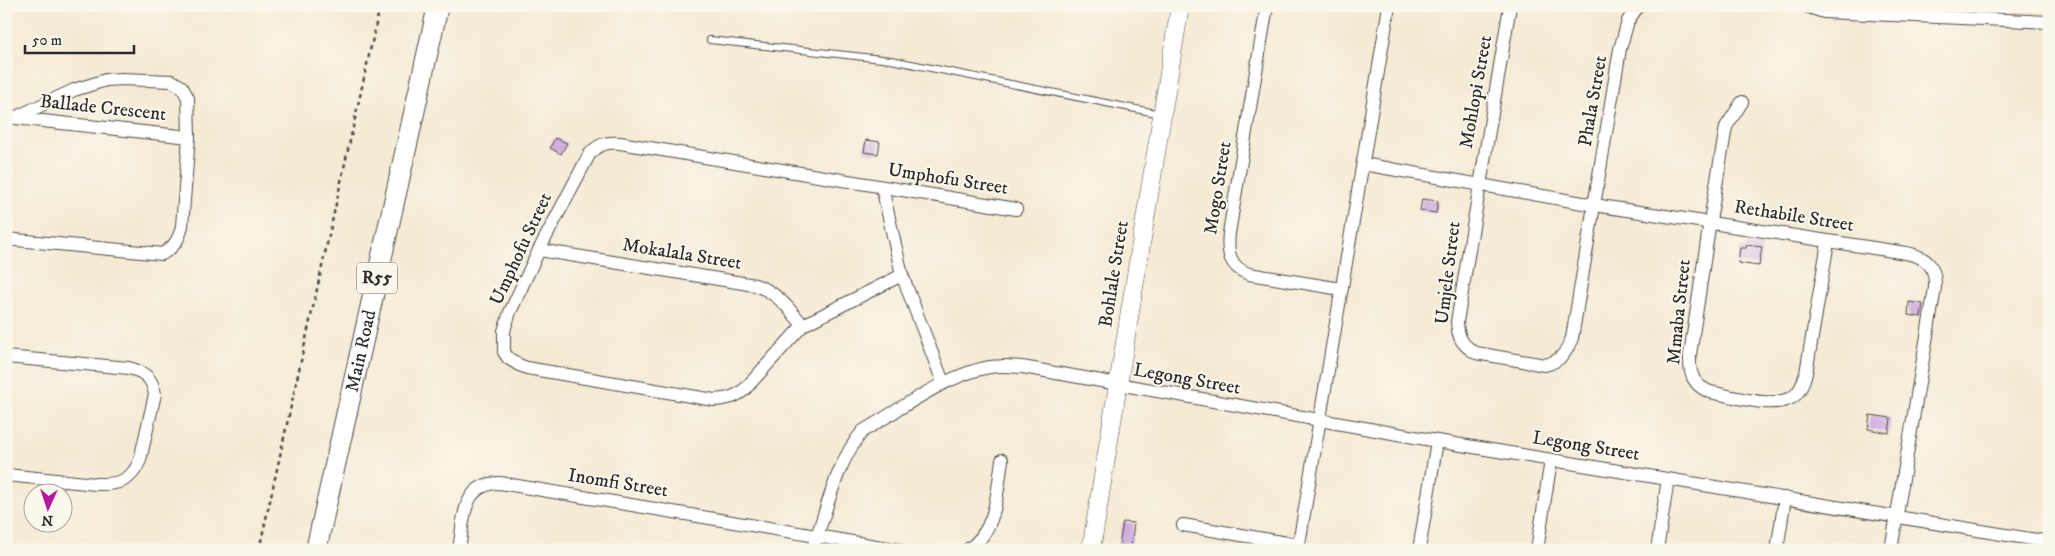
<svg xmlns="http://www.w3.org/2000/svg" width="2055" height="556" viewBox="0 0 2055 556" font-family="'IM FELL DW Pica',serif">
  <style>
    .building { fill: #cba7dd }
    .lines { fill: none; stroke-linecap: round; stroke-linejoin: round }
    .lane-casing { stroke: #494844; stroke-width: 8 }
    .street-casing { stroke: #494844; stroke-width: 14 }
    .secondary-casing { stroke: #494844; stroke-width: 19 }
    .primary-casing { stroke: #494844; stroke-width: 22 }
    .path { stroke: #494844; stroke-width: 2.5; stroke-dasharray: 4 4; stroke-linecap: butt }
    .lane { stroke: #fff; stroke-width: 6 }
    .street { stroke: #fff; stroke-width: 12 }
    .secondary { stroke: #fff; stroke-width: 18 }
    .primary { stroke: #fff; stroke-width: 20 }
    .labels { text-anchor: middle; dominant-baseline: central; stroke-width: 4; stroke-linejoin: round; paint-order: stroke }
    .shield { fill: #fbf7ec; stroke: #696865; stroke-width: 1 }
    .shield-label { font-size: 18px; font-weight: bold; fill: #2b2b2b }
    .street-label { font-size: 19px; fill: #2b2b2b; stroke: #fbf7ec }
  </style>
  <rect width="100%" height="100%" fill="#fbf7ec"/>
  <filter id="ink" filterUnits="userSpaceOnUse"><feTurbulence type="fractalNoise" baseFrequency=".02" numOctaves="2"/><feDisplacementMap in="SourceGraphic" scale="10" xChannelSelector="R" yChannelSelector="G"/><feConvolveMatrix kernelMatrix="1 2 1 2 8 2 1 2 1" color-interpolation-filters="sRGB"/></filter>
  <filter id="wash" filterUnits="userSpaceOnUse"><feTurbulence type="fractalNoise" baseFrequency=".0096" numOctaves="4" result="noise"/><feDisplacementMap in="SourceGraphic" scale="20" xChannelSelector="R" yChannelSelector="G"/><feGaussianBlur stdDeviation="1.12" result="paint"/><feColorMatrix in="noise" values="0 0 0 0 0 0 0 0 0 0 0 0 0 0 0 0 0 1.4 0 .05"/><feComposite in="paint" operator="in"/></filter>
  <g filter="url(#wash)">
    <rect width="100%" height="100%" fill="#f5ead4"/>
    <g id="blocks">
      <g class="building">
        <polygon points="555,138 567,143 561,154 550,148"/>
        <polygon points="866,140 880,142 878,154 864,152"/>
        <polygon points="1422,199 1438,201 1436,213 1420,211"/>
        <polygon points="1747,245 1762,247 1759,266 1738,263 1740,248 1746,248"/>
        <polygon points="1909,302 1923,304 1921,317 1908,315"/>
        <polygon points="1870,415 1891,418 1889,433 1868,429"/>
        <polygon points="1123,522 1134,523 1131,547 1119,545"/>
      </g>
    </g>
  </g>
  <g filter="url(#ink)">
    <use href="#blocks" fill-opacity="0" stroke="#494844" stroke-width="1"/>
    <g class="lines">
      <g class="lane-casing">
        <g id="lane">
          <polyline points="710,40 891,60 1161,114"/>
          <polyline points="2045,541 2049,519"/>
        </g>
      </g>
      <g class="street-casing">
        <g id="street">
          <path d="M1267 6 1229 233C1227 252 1229 267 1249 274L1341 289"/>
          <path d="M1510 6 1457 322C1458 338 1462 345 1476 353L1545 365C1561 361 1566 353 1572 338L1620 49 1628 21 1638 6"/>
          <polyline points="1806,6 1824,12 2049,22"/>
          <path d="M1742 102 1726 127 1710 221 1690 355C1689 374 1693 385 1710 392 1733 396 1782 413 1798 392 1802 387 1804 380 1806 373L1828 242"/>
          <path d="M6 117 189 137 182 226C179 240 174 247 162 254L6 239"/>
          <polyline points="14,118 74,90 106,80 122,79 172,81 182,87 188,98 189,137"/>
          <path d="M1363 164 1594 205 1906 253C1927 257 1936 266 1935 288L1891 550"/>
          <polyline points="882,187 902,275 943,382"/>
          <path d="M539 250 755 285C777 292 788 308 803 325"/>
          <path d="M902 275 803 325 745 389C735 398 726 399 714 400L527 368 519 365 508 358 504 352V331L510 312 539 250 589 155C598 144 606 142 620 143L1016 209"/>
          <path d="M6 357 129 368C144 372 152 377 155 394L140 460C132 481 118 485 96 484L6 475"/>
          <polyline points="1183,525 1299,545"/>
          <path d="M459 550C464 521 461 483 500 483L900 550"/>
          <path d="M812 550C827 511 836 462 863 431 901 409 957 367 1001 366 1021 365 1042 371 1062 374L1437 441 2049 542"/>
          <path d="M967 550C997 532 997 492 1002 460"/>
          <polyline points="1298,550 1389,6"/>
          <polyline points="1419,550 1437,441"/>
          <polyline points="1537,550 1551,460"/>
          <polyline points="1657,550 1668,479"/>
          <polyline points="1777,550 1785,498"/>
        </g>
      </g>
      <g class="secondary-casing">
        <polyline id="secondary" points="1091,550 1180,6"/>
      </g>
      <g class="primary-casing">
        <g id="primary">
          <path id="s1" d="M316 550 438 6"/>
        </g>
      </g>
      <polyline class="path" points="259,550 380,6"/>
      <use href="#lane" class="lane"/>
      <use href="#street" class="street"/>
      <use href="#secondary" class="secondary"/>
      <use href="#primary" class="primary"/>
    </g>
  </g>
  <g class="labels">
    <rect class="shield" x="357" y="262.5" width="40" height="31" rx="4"/>
    <g class="shield-label">
      <text x="377" y="278">R55</text>
    </g>
    <g class="street-label">
      <text transform="translate(1476 92) rotate(-80)">Mohlopi Street</text>
      <text transform="translate(1593 101) rotate(-80)">Phala Street</text>
      <text transform="translate(103 108) rotate(6)">Ballade Crescent</text>
      <text transform="translate(948 179) rotate(9)">Umphofu Street</text>
      <text transform="translate(1218 188) rotate(-81)">Mogo Street</text>
      <text transform="translate(1794 216) rotate(9)">Rethabile Street</text>
      <text transform="translate(521 249) rotate(-65)">Umphofu Street</text>
      <text transform="translate(682 254) rotate(9)">Mokalala Street</text>
      <text transform="translate(1448 273) rotate(-83)">Umjele Street</text>
      <text transform="translate(1114 274) rotate(-81)">Bohlale Street</text>
      <text transform="translate(1679 312) rotate(-84)">Mmaba Street</text>
      <text stroke="none"><textPath href="#s1" startOffset="204">Main Road</textPath></text>
      <text transform="translate(1187 379) rotate(10)">Legong Street</text>
      <text transform="translate(1586 446) rotate(9)">Legong Street</text>
      <text transform="translate(618 483) rotate(9)">Inomfi Street</text>
    </g>
  </g>
  <rect width="2055" height="556" fill="none" stroke="#fbf7ec" stroke-width="25"/>
  <g transform="translate(48 508) rotate(183)"><circle r="24" fill="#fbf7ec" stroke="#a8a59f"/>
  <path d="M0-4L9 19L0 12L-9 19Z" fill="#b5179e"/>
  <text y="-8" font-size="14" font-weight="bold" text-anchor="middle" fill="#2b2b2b">N</text>
  </g>
  <path d="M25 45v8h109v-8" fill="none" stroke="#2b2b2b" stroke-width="2.5"/>
  <text x="32" y="45" font-size="15" fill="#2b2b2b" stroke="#fbf7ec" stroke-width="4" paint-order="stroke">50 m</text>
</svg>
